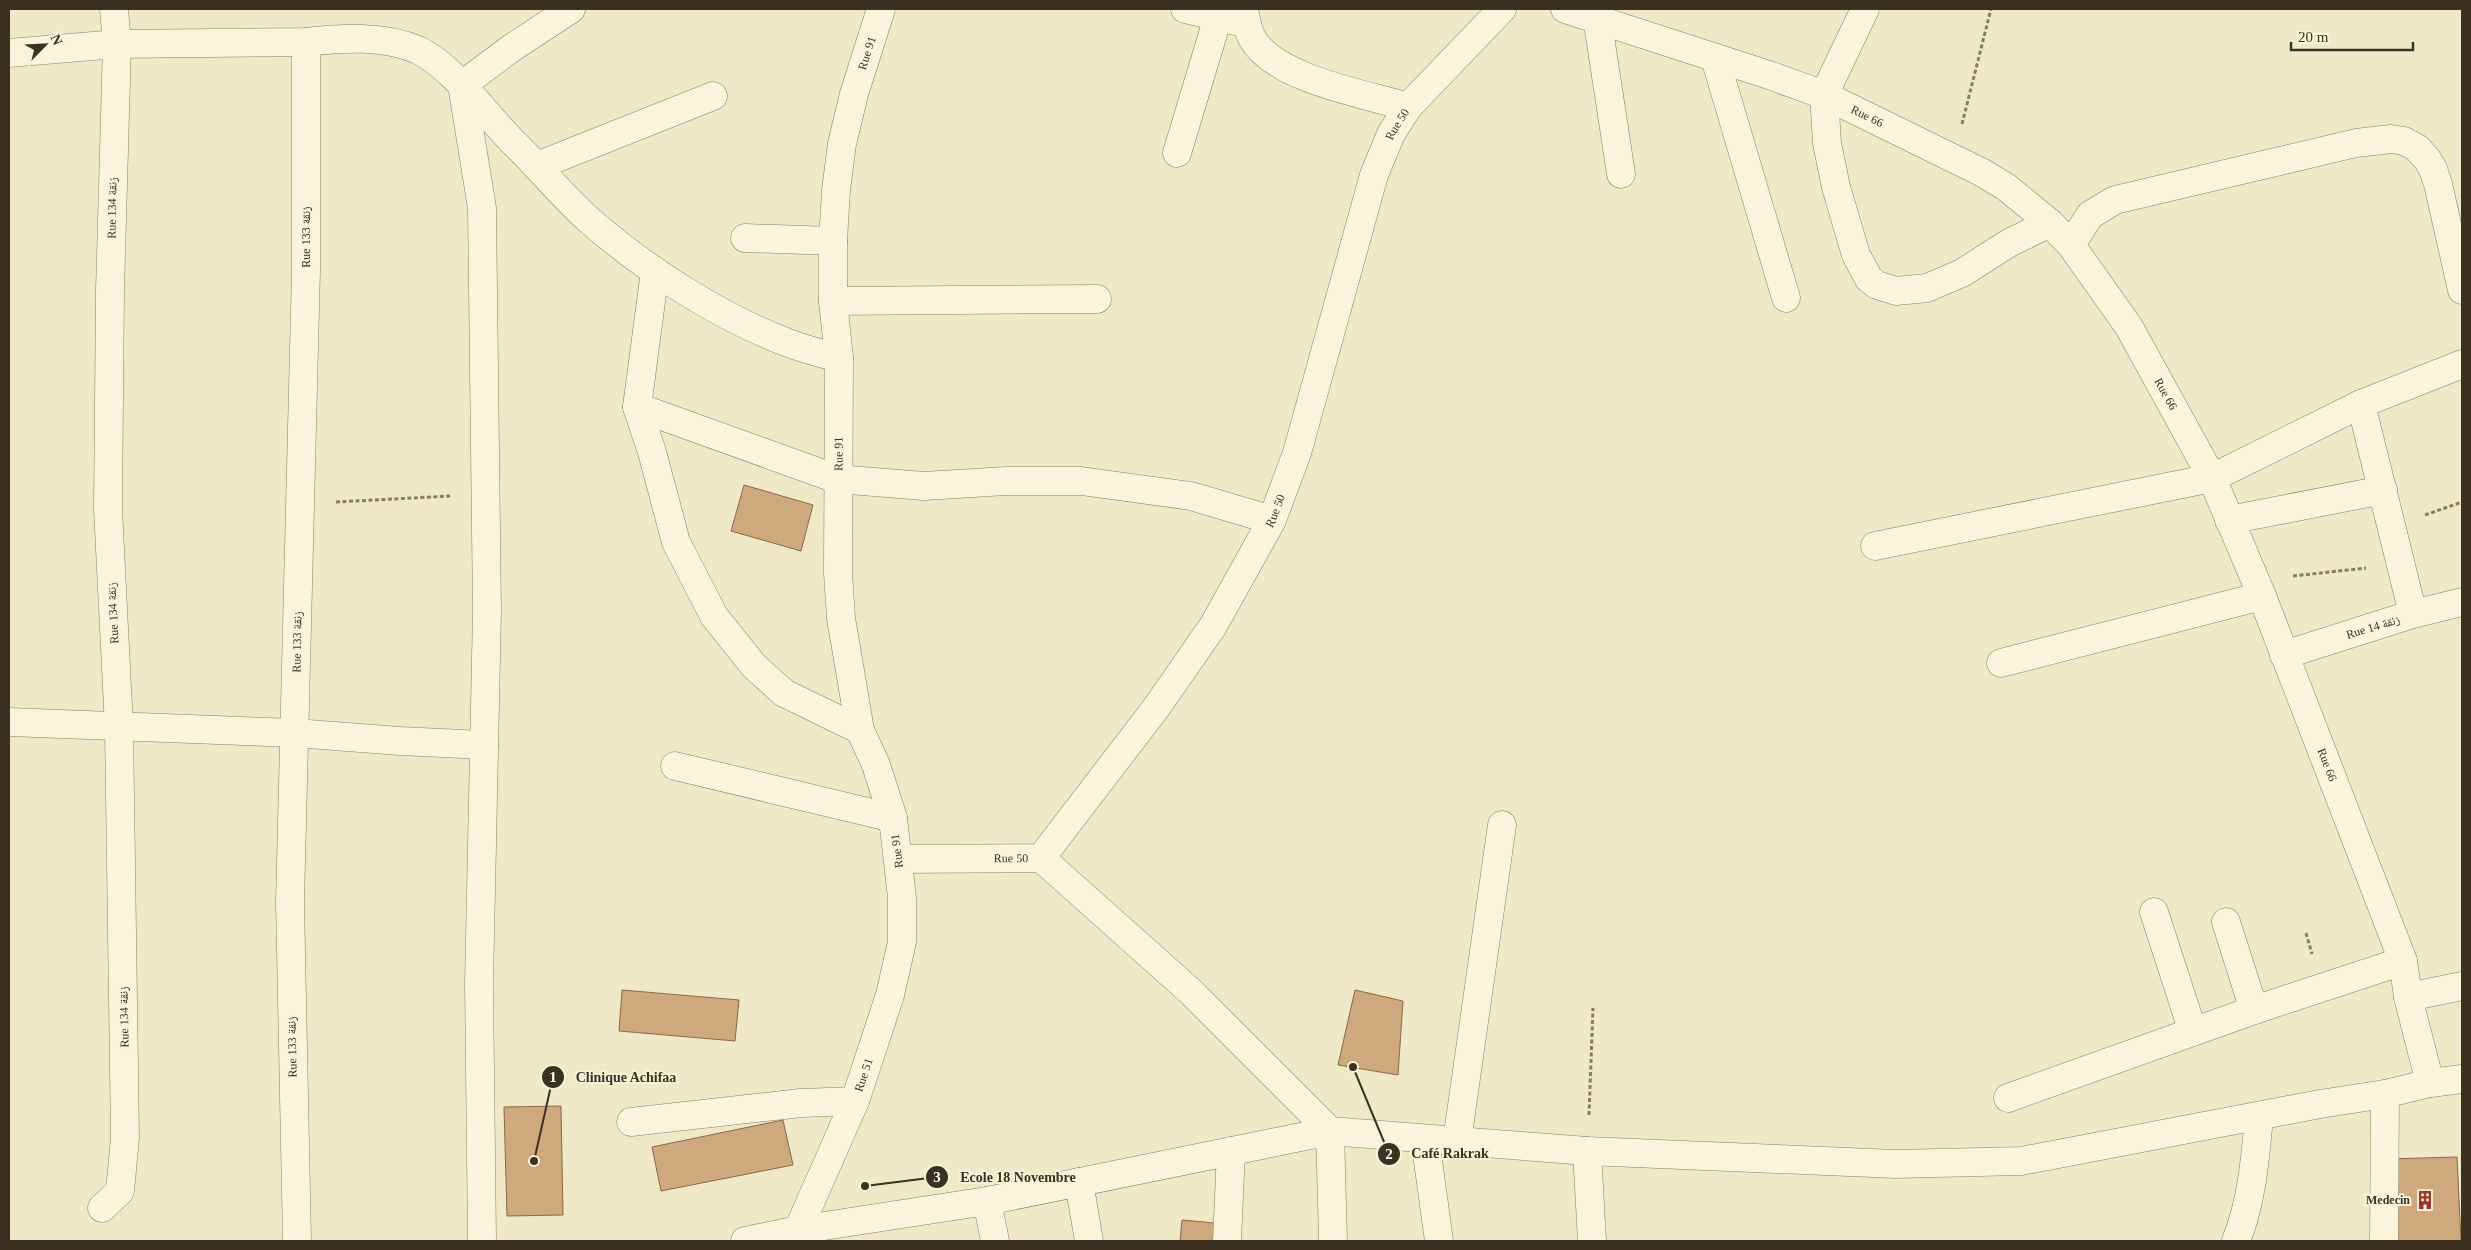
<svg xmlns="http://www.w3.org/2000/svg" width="2471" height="1250" viewBox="0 0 2471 1250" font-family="'Times New Roman','Noto Naskh Arabic',serif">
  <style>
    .building { fill: #cea97e; stroke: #8c6842 }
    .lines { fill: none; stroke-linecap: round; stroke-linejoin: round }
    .pedestrian-casing { stroke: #8c7c5c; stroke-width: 29 }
    .minor-casing { stroke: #8c7c5c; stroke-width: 29 }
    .tertiary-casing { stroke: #8c7c5c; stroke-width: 29 }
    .path { stroke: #8c7c5c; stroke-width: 3; stroke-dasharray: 4 2.5; stroke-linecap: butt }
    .pedestrian { stroke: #faf4dc; stroke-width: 28 }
    .minor { stroke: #faf4dc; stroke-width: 28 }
    .tertiary { stroke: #faf4dc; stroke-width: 28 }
    .labels { text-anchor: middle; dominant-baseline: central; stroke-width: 4; stroke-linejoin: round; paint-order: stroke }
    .street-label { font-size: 12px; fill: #3c3120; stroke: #f7f2d8 }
    .poi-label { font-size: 12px; font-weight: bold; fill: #3c3120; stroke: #f7f2d8; text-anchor: end }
    .leader { fill: none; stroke: #3c3120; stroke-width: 2 }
    .callout-dot { fill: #3c3120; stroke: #f7f2d8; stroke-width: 2 }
    .mark-label { font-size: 15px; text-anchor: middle; font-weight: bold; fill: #fff }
    .callout-label { font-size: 14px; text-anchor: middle; font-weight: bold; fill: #3c3120; stroke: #f7f2d8; stroke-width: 4; stroke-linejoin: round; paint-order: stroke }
  </style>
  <rect width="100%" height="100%" fill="#efe9c8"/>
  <g class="building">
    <polygon points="744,485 813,505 801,551 731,531"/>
    <polygon points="622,990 739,1000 735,1041 619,1031"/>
    <polygon points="1355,990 1403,1001 1398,1075 1338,1065"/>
    <polygon points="561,1106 563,1215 507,1216 504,1107"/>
    <polygon points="783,1120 793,1165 661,1191 652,1147"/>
    <polygon points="2457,1157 2461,1241 2393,1241 2388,1159"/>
    <polygon points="1182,1220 1226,1224 1224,1241 1180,1241"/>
  </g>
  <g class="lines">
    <g class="pedestrian-casing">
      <g id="pedestrian">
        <polyline points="1185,9 1235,21"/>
        <polyline points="1597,17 1621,174"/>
        <polyline points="1715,58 1786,298"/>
        <polyline points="462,85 513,47 571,9"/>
        <polyline points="1177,153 1218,17"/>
        <polyline points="745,238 833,241"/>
        <polyline points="833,301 1097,299"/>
        <polyline points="2361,404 2413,614"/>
        <polyline points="837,479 924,486 1006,481 1081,481 1191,496 1272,520"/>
        <polyline points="2229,520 2383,490"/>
        <polyline points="1875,546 2212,478"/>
        <polyline points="2001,663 2262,596"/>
        <polyline points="2154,912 2193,1032"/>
        <polyline points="2226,922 2254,1010"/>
        <polyline points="2008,1098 2254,1010 2403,961"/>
        <polyline points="1330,1131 1333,1241"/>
        <polyline points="1425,1139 1439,1241"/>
        <polyline points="1457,1141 1502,825"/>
        <polyline points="1227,1241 1231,1151"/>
        <polyline points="2384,1241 2385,1094"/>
      </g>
    </g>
    <g class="minor-casing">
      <g id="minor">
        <path d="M1244 9C1246 19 1247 29 1252 38 1274 79 1366 94 1408 107"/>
        <path id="s1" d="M1565 9 1772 76 1824 95 1981 172 2006 187 2050 223 2071 245 2129 327 2212 478 2262 596 2403 961 2408 997 2430 1083"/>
        <polyline points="1865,9 1824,95 1827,143 1836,187 1856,255 1869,279 1877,285 1896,291 1927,288 1962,273 2009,243 2050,223"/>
        <path d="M9 53 117 44 306 42C342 38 384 35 418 50 452 66 485 114 513 142 539 167 562 196 589 220 646 270 721 318 791 344 807 350 823 354 839 358"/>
        <polyline points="462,85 482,208 487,611 479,984 482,1241"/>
        <polyline points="537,166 713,96"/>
        <polyline points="2071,245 2090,215 2115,200 2356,143 2391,139 2404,141 2417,148 2427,159 2433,169 2438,184 2462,290"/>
        <polyline points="655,271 637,407 652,452 676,542 714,616 754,666 784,693 860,730"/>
        <polyline points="637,407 837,479"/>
        <polyline points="2212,478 2361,404 2462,364"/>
        <polyline points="2284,655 2413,614 2462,602"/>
        <polyline points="9,722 295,733 400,741 484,745"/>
        <polyline points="675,766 893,818"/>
        <polyline points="1041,858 1190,991 1330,1131"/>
        <path id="s2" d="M899 859 1041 858 1156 708 1213 626 1272 520 1297 453 1374 175 1391 134 1408 107 1502 9"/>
        <polyline points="2408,997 2462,986"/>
        <polyline points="631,1122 801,1103 855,1101"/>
        <polyline points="1587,1151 1592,1241"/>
        <polyline points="1079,1182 1089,1241"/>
        <polyline points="987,1201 995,1241"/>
        <polyline points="102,1208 120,1191 125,1138 119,727 108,509 110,291 117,44 114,9"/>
        <polyline points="297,1241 290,902 306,270 306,42"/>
        <path id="s3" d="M787 1241 798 1230 855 1101 890 995 902 942V898L893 818 876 765 860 730 841 618 838 573 839 358 833 301V241L836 190 842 144 854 94 881 9"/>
        <path d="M2236 1241C2252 1201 2255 1160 2259 1117"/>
      </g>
    </g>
    <g class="tertiary-casing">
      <polyline id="tertiary" points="745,1241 798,1230 987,1201 1330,1131 1587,1151 1896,1164 2021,1161 2320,1104 2385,1094 2430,1083 2462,1079"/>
    </g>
    <g class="path">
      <polyline points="1962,124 1991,9"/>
      <polyline points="336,502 450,496"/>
      <polyline points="2425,515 2462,502"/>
      <polyline points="2293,576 2366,568"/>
      <polyline points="2306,933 2312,954"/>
      <polyline points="1589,1115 1593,1008"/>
    </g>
    <use href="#pedestrian" class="pedestrian"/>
    <use href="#minor" class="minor"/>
    <use href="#tertiary" class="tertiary"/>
  </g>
  <defs>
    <g id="building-bare" transform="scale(1.5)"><path d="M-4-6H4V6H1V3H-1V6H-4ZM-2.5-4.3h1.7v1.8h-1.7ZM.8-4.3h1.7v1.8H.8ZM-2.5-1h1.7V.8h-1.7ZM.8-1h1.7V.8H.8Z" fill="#9c382b" stroke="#f7f2d8" stroke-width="2.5" paint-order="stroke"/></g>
  </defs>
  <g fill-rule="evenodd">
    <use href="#building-bare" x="2425" y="1200"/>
  </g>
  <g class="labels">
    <g class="street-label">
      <text stroke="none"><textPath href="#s3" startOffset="1224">Rue 91</textPath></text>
      <text stroke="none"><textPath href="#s1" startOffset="321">Rue 66</textPath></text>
      <text stroke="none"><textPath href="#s2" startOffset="968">Rue 50</textPath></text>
      <text transform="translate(112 208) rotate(-89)">Rue 134 زنقة</text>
      <text transform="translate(306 237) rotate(-90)">Rue 133 زنقة</text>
      <text stroke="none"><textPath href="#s1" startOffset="741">Rue 66</textPath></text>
      <text stroke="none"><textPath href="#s3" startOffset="819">Rue 91</textPath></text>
      <text stroke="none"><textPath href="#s2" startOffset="562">Rue 50</textPath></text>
      <text transform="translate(113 613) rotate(-93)">Rue 134 زنقة</text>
      <text transform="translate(2373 627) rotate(-17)">Rue 14 زنقة</text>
      <text transform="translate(297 642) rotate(-89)">Rue 133 زنقة</text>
      <text stroke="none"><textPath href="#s1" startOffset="1146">Rue 66</textPath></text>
      <text transform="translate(897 851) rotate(-97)">Rue 91</text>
      <text stroke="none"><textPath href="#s2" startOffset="112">Rue 50</textPath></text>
      <text transform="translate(124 1017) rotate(-91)">Rue 134 زنقة</text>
      <text transform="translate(292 1047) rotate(-91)">Rue 133 زنقة</text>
      <text stroke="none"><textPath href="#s3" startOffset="184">Rue 51</textPath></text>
    </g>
    <g class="poi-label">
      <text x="2410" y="1200">Medecin</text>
    </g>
  </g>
  <path class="leader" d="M534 1161L553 1077M1353 1067L1389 1154M865 1186L937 1177"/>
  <g class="callout-dot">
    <circle cx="534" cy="1161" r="5"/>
    <circle cx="1353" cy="1067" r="5"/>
    <circle cx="865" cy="1186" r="5"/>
    <circle cx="553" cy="1077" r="12"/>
    <circle cx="1389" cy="1154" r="12"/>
    <circle cx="937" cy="1177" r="12"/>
  </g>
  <g class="mark-label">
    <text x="553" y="1082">1</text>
    <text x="1389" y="1159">2</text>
    <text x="937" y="1182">3</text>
  </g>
  <g class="callout-label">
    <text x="626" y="1082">Clinique Achifaa</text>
    <text x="1450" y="1158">Café Rakrak</text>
    <text x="1018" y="1182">Ecole 18 Novembre</text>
  </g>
  <rect width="2471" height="1250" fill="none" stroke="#3c3120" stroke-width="20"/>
  <g transform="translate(45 45) rotate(66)" stroke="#f7f2d8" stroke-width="4" paint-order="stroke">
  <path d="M0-4L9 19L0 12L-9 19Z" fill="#3c3120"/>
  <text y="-8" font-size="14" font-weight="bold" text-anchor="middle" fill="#3c3120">N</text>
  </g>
  <path d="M2291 42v8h122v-8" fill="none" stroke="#3c3120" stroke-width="2.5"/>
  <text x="2298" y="42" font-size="15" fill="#3c3120" stroke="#f7f2d8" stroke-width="4" paint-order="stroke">20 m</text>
</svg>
